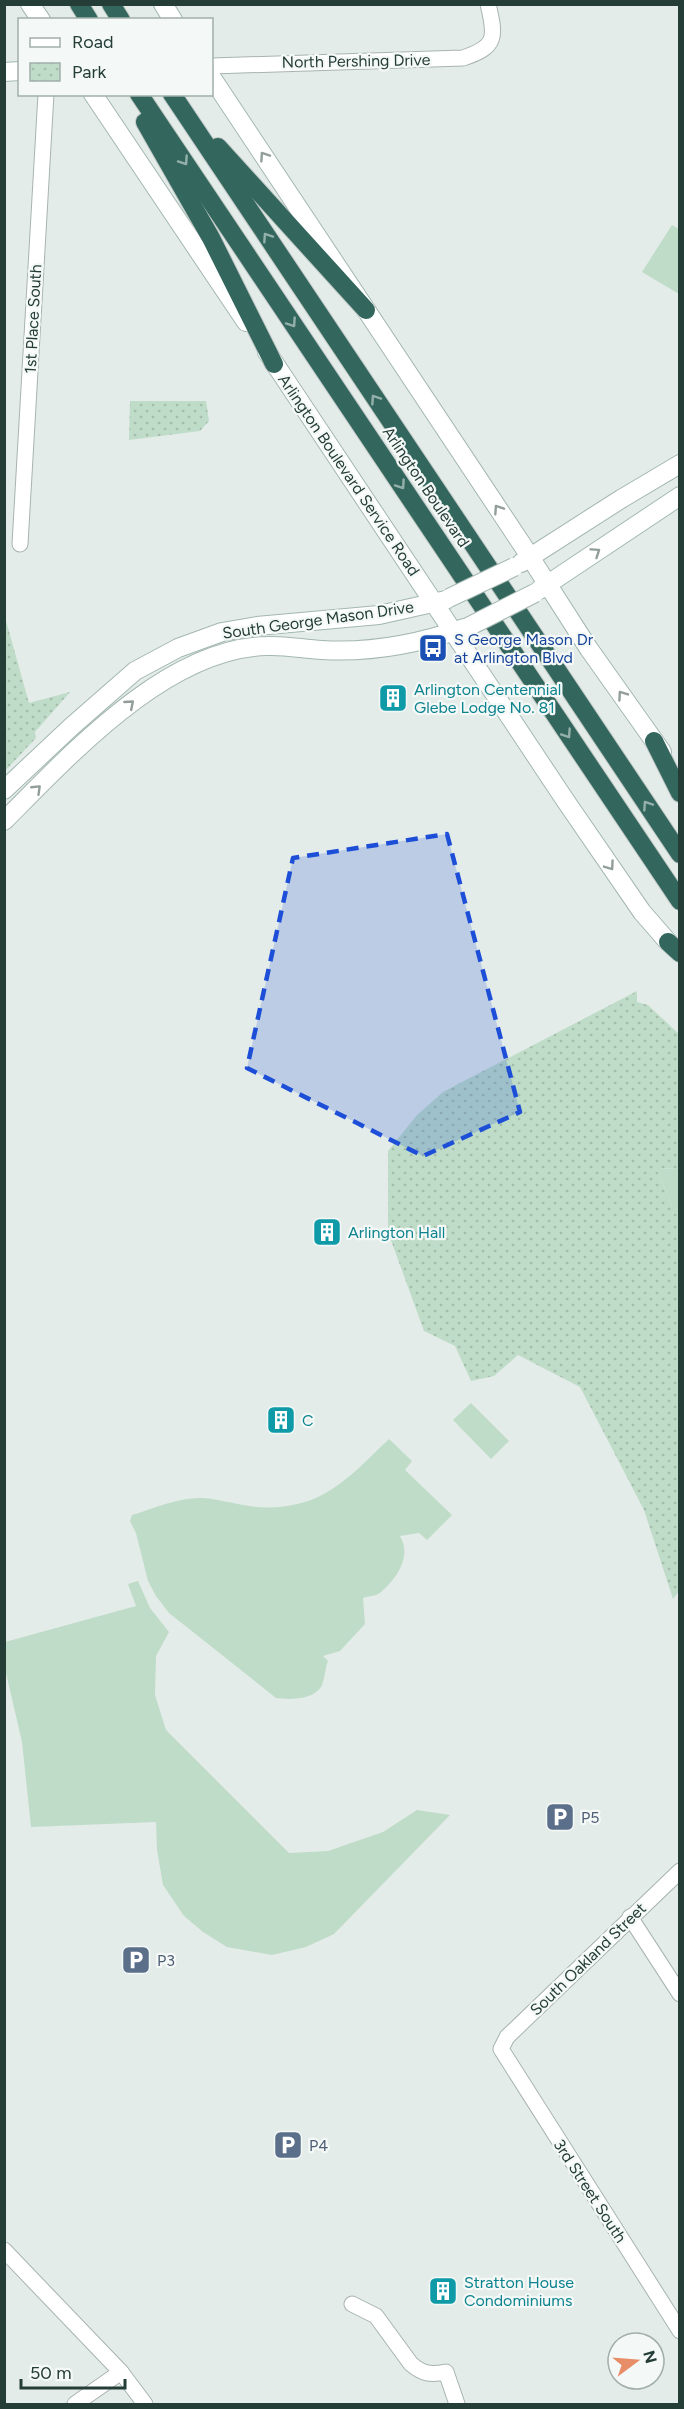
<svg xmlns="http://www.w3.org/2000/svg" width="684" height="2409" viewBox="0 0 684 2409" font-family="Figtree,sans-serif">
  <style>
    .grass { fill: #bfdcc8 }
    .park { fill: url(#park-dots) }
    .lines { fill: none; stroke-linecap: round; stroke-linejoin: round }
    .street-casing { stroke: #a7b4b0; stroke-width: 17 }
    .secondary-casing { stroke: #a3b7b1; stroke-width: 20 }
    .highway-casing { stroke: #c2c9c7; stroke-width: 20 }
    .street { stroke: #fff; stroke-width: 15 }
    .secondary { stroke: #fff; stroke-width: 18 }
    .highway { stroke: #33675e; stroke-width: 18 }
    .secondary-bridge-casing { stroke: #a3b7b1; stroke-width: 20; stroke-linecap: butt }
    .secondary-bridge { stroke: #fff; stroke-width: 18 }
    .oneway { stroke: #929e9b }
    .oneway2 { stroke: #94b0aa }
    .marked { fill: #1d4ed8; fill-opacity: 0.2; stroke: #1d4ed8; stroke-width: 4.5; stroke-dasharray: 12 8; stroke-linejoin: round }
    .labels { text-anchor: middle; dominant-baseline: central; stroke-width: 4.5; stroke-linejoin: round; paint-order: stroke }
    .street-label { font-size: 16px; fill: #253d37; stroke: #f4f9f7 }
    .transit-label { font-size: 16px; fill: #164399; stroke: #f4f9f7; text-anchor: start }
    .culture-label { font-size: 16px; fill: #0d838f; stroke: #f4f9f7; text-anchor: start }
    .service-label { font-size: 16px; fill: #4e5e75; stroke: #f4f9f7; text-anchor: start }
  </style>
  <defs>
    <pattern id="park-dots" width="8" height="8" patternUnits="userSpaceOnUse" patternTransform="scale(1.5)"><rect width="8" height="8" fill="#bfdcc8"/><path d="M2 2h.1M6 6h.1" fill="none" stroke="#a4beac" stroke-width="1.8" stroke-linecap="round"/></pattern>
  </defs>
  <rect width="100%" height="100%" fill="#e4ece9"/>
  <g class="grass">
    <polygon points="672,225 679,229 679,294 642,272"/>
    <polygon points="679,1168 679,1210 672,1207 657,1169"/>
    <polygon points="471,1403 509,1441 491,1459 453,1420"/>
    <path d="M389 1439 412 1461 405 1470 452 1515 427 1540 419 1533 400 1536C412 1556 397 1578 381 1592 377 1596 369 1596 363 1598L365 1624 340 1651 323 1656 328 1661C325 1668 325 1678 322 1685 315 1700 290 1700 276 1698L169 1613 156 1596 148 1581 136 1533 130 1521 132 1515C155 1508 179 1497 203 1498 219 1499 234 1504 249 1506 272 1510 301 1506 322 1495 347 1482 368 1459 389 1439Z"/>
    <polygon points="138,1581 150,1608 169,1632 156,1656 155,1695 166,1730 289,1853 328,1851 383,1832 417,1810 450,1815 334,1934 306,1947 272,1955 227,1947 203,1932 184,1916 163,1885 157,1850 156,1822 31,1827 22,1742 5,1669 5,1642 136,1606 128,1584"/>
  </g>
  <g class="park">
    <polygon points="130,401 206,401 209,421 200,431 129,440"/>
    <polygon points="5,617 29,703 70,692 35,732 36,738 5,771"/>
    <polygon points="637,991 637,1002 648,1005 679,1034 679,1168 657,1169 672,1207 680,1210 680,1590 673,1599 644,1510 580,1387 518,1355 494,1376 471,1381 455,1346 424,1331 388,1232 388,1151 417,1115 443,1092"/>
  </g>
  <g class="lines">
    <g class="street-casing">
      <g id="street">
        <path d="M212 66 463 58C497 47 496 37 488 4"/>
        <polyline points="20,544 46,94"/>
        <polyline points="680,1871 507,2037 501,2049 680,2331"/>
        <polyline points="630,1917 680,1994"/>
        <polyline points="4,2250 121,2372 145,2404"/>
        <path d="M352 2304 376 2316 411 2364C423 2374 430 2375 446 2372L457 2404"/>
        <polyline points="75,2404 121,2372"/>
      </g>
    </g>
    <g class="secondary-casing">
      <g id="secondary">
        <polyline points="30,4 41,20"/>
        <polyline points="163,4 173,20"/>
        <polyline points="4,72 20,71"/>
        <polyline points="212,78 523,546 589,649 662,752"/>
        <polyline points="93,94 246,322"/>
        <polyline points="267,352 565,800 642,912 668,942"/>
        <polyline points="521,563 621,499 680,464"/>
        <polyline points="539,590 680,496"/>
        <polyline points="4,790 71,727 135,671 178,648 222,632 257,626 379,615 446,600"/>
        <path d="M4 821C71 754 167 648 267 646 285 645 303 649 322 650 371 653 418 644 464 628"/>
      </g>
    </g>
    <g class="highway-casing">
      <g id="highway">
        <polyline points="79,4 89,20"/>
        <polyline points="111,4 121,20"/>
        <polyline points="139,94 680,901"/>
        <polyline points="172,94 680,854"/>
        <polyline points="145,122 211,238 274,364"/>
        <polyline points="218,147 366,310"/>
        <polyline points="654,741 680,793"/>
        <polyline points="668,942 680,953"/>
      </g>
    </g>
    <use href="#street" class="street"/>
    <use href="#secondary" class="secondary"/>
    <use href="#highway" class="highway"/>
    <g class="secondary-bridge-casing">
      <g id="secondary-bridge">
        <polyline points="449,598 514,567"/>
        <polyline points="468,627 535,593"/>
      </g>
    </g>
    <use href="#secondary-bridge" class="secondary-bridge"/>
  </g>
  <defs><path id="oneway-chevron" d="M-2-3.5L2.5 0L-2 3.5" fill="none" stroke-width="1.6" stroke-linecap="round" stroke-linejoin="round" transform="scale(1.5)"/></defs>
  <g class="oneway">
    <use href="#oneway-chevron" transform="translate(264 156) rotate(-124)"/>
    <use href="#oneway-chevron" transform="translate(498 509) rotate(-124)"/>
    <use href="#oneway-chevron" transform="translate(596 552) rotate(-34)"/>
    <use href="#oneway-chevron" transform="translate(622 695) rotate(-125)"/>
    <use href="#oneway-chevron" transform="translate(130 704) rotate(-41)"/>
    <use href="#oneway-chevron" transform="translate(37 789) rotate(-44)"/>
    <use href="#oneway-chevron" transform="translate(610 866) rotate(55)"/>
  </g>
  <g class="oneway2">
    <use href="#oneway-chevron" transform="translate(184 161) rotate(56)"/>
    <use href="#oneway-chevron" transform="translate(267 237) rotate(-124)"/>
    <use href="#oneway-chevron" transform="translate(292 323) rotate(56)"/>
    <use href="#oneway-chevron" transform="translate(375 399) rotate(-124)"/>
    <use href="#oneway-chevron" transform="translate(401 485) rotate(56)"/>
    <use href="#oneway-chevron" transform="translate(567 734) rotate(56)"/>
    <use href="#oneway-chevron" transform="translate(647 805) rotate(-124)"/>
  </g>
  <path class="marked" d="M447 834 520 1112 423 1156 247 1068 293 858Z"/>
  <defs>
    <g id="bus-square" transform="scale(1.5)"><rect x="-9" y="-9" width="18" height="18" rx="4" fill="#1a4fb4" stroke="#f4f9f7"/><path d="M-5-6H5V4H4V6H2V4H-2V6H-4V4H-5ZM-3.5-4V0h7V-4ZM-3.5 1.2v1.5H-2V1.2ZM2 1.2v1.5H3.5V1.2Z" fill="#fff"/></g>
    <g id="building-square" transform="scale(1.5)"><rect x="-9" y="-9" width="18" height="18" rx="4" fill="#0f9aa8" stroke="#f4f9f7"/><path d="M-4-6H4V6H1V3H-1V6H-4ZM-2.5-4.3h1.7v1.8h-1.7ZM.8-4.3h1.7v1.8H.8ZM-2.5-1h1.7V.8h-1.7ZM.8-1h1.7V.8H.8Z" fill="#fff"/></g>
    <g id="parking-square" transform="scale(1.5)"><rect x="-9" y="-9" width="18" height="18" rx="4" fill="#5c6f8a" stroke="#f4f9f7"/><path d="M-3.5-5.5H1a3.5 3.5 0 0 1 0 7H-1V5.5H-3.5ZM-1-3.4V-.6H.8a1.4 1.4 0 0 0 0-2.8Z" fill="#fff"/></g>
  </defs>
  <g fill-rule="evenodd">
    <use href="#bus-square" x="433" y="648"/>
    <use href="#building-square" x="393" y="698"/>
    <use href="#building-square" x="327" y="1232"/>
    <use href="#building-square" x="281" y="1420"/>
    <use href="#parking-square" x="560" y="1817"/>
    <use href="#parking-square" x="136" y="1960"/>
    <use href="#parking-square" x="288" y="2145"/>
    <use href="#building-square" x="443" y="2291"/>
  </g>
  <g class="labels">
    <g class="street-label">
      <text transform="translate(356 61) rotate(-1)">North Pershing Drive</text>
      <text transform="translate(33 319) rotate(-87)">1st Place South</text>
      <text transform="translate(349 475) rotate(56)">Arlington Boulevard Service Road</text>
      <text transform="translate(426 487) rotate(56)">Arlington Boulevard</text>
      <text transform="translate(318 620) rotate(-8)">South George Mason Drive</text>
      <text transform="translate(588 1959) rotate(-44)">South Oakland Street</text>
      <text transform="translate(590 2191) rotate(57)">3rd Street South</text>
    </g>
    <g class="transit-label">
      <text x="454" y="639">S George Mason Dr<tspan x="454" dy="18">at Arlington Blvd</tspan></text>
    </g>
    <g class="culture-label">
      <text x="414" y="689">Arlington Centennial<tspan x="414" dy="18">Glebe Lodge No. 81</tspan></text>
      <text x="348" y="1232">Arlington Hall</text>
      <text x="302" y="1420">C</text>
      <text x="464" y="2282">Stratton House<tspan x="464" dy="18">Condominiums</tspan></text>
    </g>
    <g class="service-label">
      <text x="581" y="1817">P5</text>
      <text x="157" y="1960">P3</text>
      <text x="309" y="2145">P4</text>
    </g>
  </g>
  <rect width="684" height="2409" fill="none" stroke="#253d37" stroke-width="12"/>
  <rect x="18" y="18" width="195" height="78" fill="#f4f9f7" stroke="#a1aeaa" stroke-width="1.5"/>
  <rect x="30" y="38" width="30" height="9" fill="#ffffff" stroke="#a1aeaa" stroke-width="1.5"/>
  <text x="72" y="48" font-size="18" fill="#253d37">Road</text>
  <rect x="30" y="63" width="30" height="18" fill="url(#park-dots)" stroke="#a1aeaa" stroke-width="1.5"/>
  <text x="72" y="78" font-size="18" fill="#253d37">Park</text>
  <g transform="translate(636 2361) rotate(74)"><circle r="28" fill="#f4f9f7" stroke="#a1aeaa" stroke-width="1.5"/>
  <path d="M0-4.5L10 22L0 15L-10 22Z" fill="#e78d67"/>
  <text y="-9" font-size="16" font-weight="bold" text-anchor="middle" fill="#253d37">N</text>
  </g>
  <path d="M21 2379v9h104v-9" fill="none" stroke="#253d37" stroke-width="3"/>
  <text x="30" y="2379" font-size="18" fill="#253d37" stroke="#f4f9f7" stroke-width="4.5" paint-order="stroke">50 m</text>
</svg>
